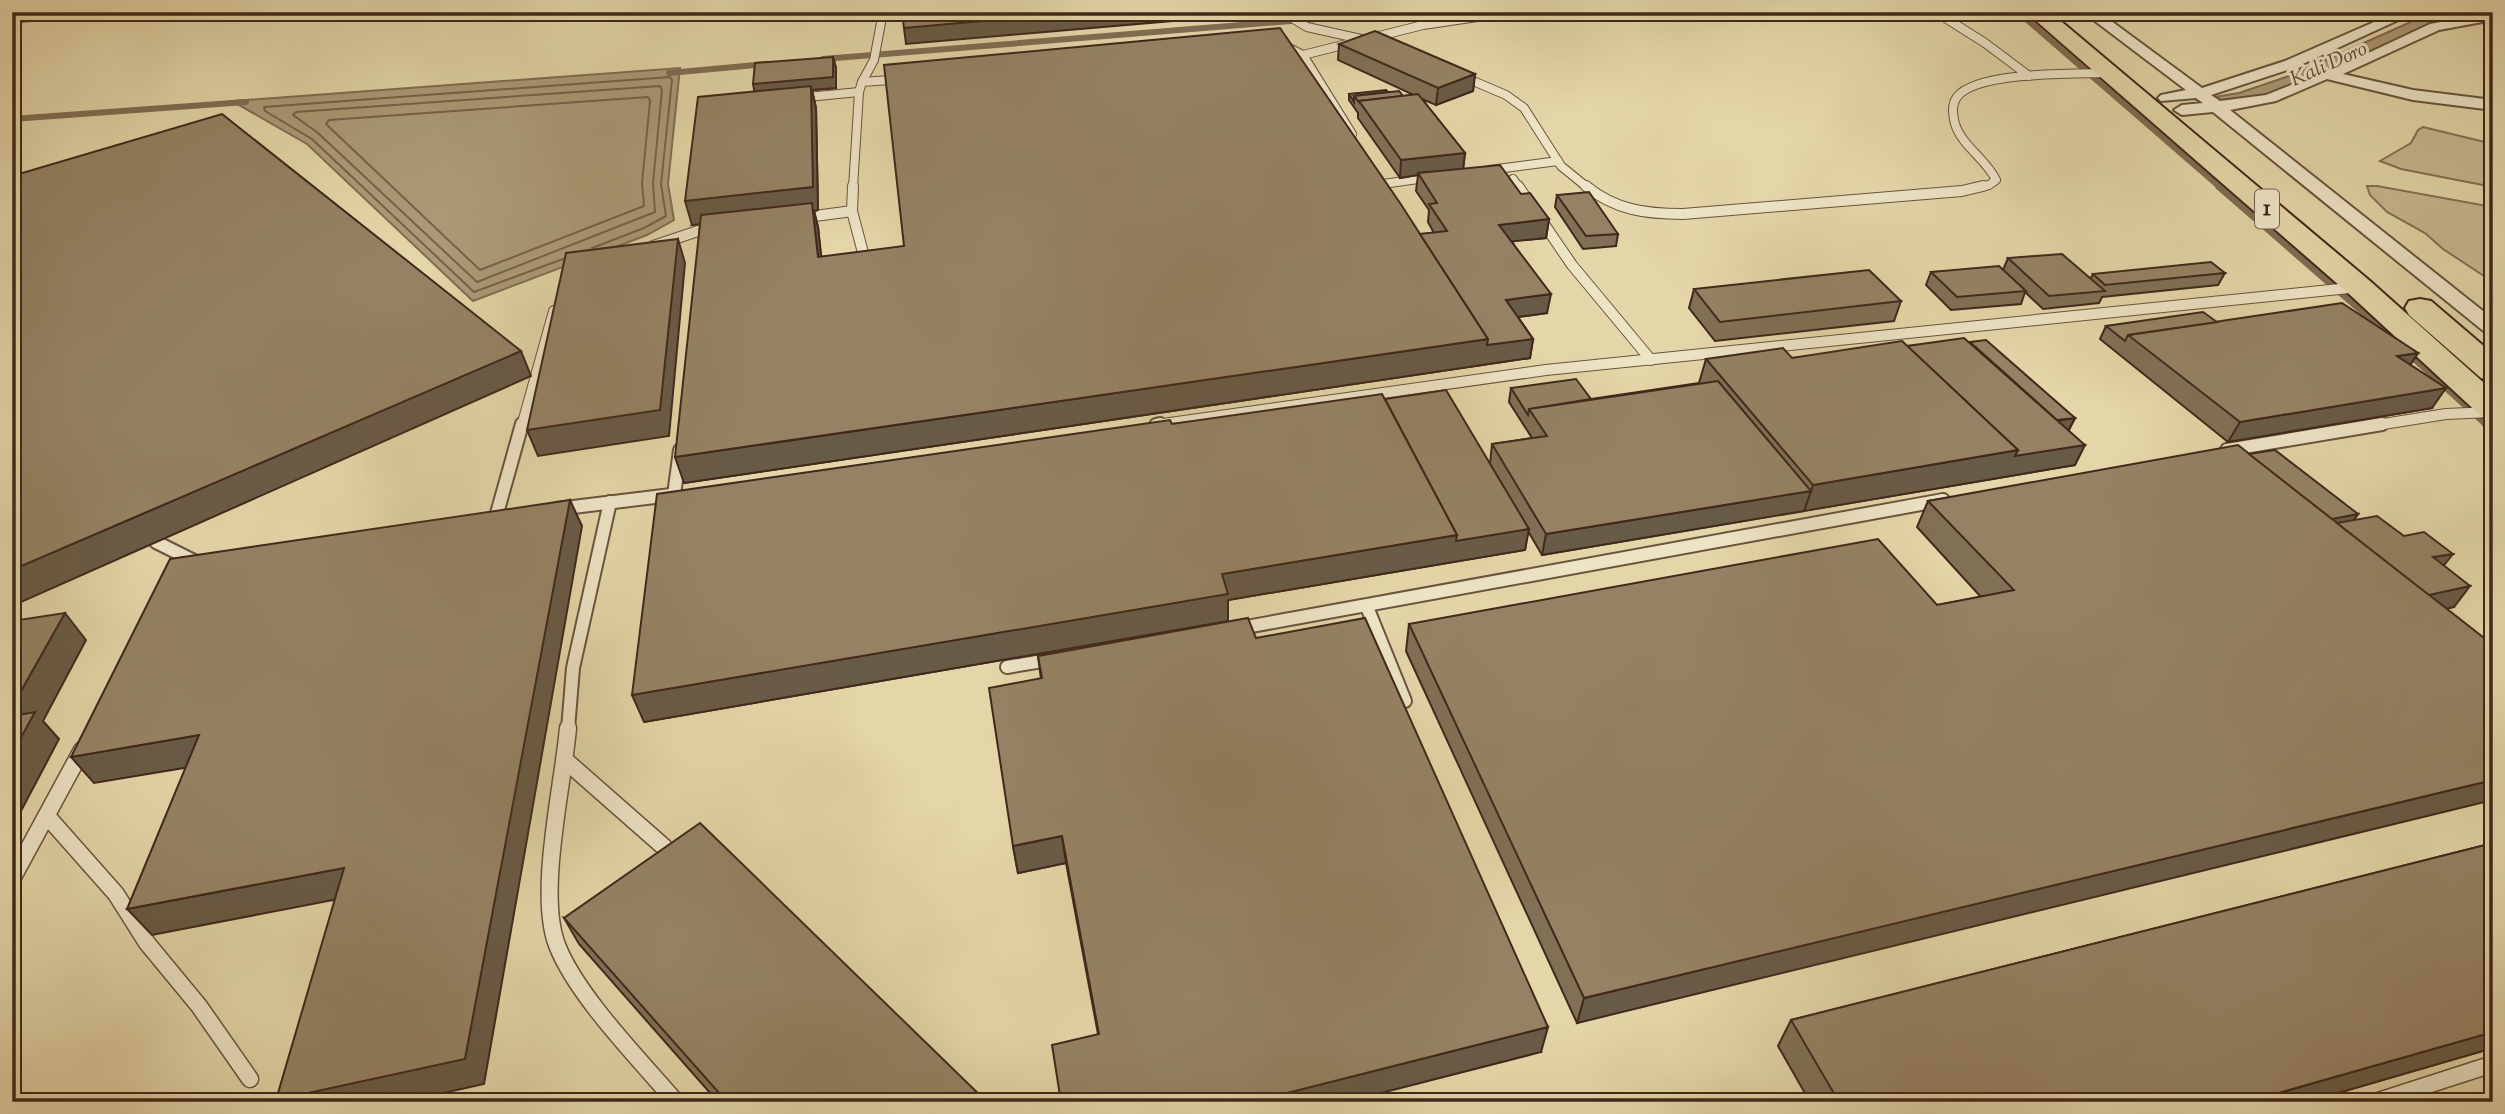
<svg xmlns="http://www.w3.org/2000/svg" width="2505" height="1114" viewBox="0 0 2505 1114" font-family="'Sorts Mill Goudy',serif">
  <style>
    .green { fill: #c7b890; stroke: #847056; stroke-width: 2 }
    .water { fill: #ac9b78; stroke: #816d53; stroke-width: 2 }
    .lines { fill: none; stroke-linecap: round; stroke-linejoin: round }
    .shore { stroke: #76624a; stroke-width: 2 }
    .stream-far2 { stroke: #816d53; stroke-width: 6 }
    .stream-far1 { stroke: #816d53; stroke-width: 8 }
    .stream { stroke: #816d53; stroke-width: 10 }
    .lane-far3-casing { stroke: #69543e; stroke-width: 10 }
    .lane-far2-casing { stroke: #69543e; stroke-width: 12 }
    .lane-far1-casing { stroke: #69543e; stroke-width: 16 }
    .lane-casing { stroke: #69543e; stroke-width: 19 }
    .street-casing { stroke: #69543e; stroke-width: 4 }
    .highway-casing { stroke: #40281b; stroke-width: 4 }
    .lane-far3 { stroke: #ede4c6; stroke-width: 8 }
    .lane-far2 { stroke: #ede4c6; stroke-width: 10 }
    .lane-far1 { stroke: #ede4c6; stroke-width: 12 }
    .lane { stroke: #ede4c6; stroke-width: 16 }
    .street { fill: #ede4c6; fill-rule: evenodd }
    .highway { fill: #e3d6a8; fill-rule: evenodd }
    .wall { fill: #807056; stroke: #40281b; stroke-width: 2 }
    .shaded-wall { fill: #685b46; stroke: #40281b; stroke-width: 2 }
    .building { fill: #958264; stroke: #40281b; stroke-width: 2 }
    .labels { text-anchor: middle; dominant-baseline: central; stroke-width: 6; stroke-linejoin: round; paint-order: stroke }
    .far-water-label { font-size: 21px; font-style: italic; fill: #604a37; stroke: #ede4c6 }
    .shield { fill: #ede4c6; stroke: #74604e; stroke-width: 2 }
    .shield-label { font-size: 23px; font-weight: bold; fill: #40281b }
  </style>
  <rect width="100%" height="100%" fill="#e3d6a8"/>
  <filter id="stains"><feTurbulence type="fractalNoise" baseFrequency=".00286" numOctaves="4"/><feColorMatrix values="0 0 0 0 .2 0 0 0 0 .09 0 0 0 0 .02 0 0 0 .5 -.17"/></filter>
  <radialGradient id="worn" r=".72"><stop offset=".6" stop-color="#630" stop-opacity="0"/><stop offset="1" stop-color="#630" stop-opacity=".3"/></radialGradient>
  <g class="green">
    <polygon points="12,12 130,12 12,23"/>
    <polygon points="2423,127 2493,144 2493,187 2401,169 2380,161 2411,143 2418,130"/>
    <polygon points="2367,186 2377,186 2493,207 2493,282 2443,249 2425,233 2387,212 2370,195"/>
  </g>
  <g class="water">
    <path d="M2433 12H2493C2459 26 2424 32 2390 44 2350 58 2251 118 2214 97L2239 93 2292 75Z"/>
    <polygon points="680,68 668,184 674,220 647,235 473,301 307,144 232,101"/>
  </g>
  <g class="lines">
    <g class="shore">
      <polygon points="660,86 662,90 653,183 655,212 477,282 318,133 293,115 296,112"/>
      <polygon points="648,97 650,101 642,183 644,206 480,270 326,124 329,120"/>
      <polyline points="563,259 474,292 312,139 265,111 264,107 670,77 672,80 661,184 666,216 644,228 592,248"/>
    </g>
    <g class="stream-far2">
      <polyline points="2018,12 2221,188"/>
      <polyline points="823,59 1401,12"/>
      <polyline points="669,73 766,64"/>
      <polyline points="12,119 246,102"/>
    </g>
    <g class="stream-far1">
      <polyline points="2219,186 2396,340"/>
      <polyline points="2407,351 2489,426"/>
    </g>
    <polyline class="stream" points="2487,424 2493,430"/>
    <g class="lane-far3-casing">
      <g id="lane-far3">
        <polyline points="1282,12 1307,27 1370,41"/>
        <polyline points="1936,12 1985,43 2029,76"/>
        <polyline points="1283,45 1303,55 1352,134"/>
        <polyline points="1303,55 1423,25 1511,12"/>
        <polyline points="1459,75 1506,95 1524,108 1561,166 1588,188"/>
        <polyline points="862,82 874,60 883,12"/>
        <polyline points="797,98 859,92"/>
        <polyline points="1489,170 1558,161"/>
        <polyline points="1513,179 1519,188"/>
        <polyline points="1383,184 1432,177"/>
        <polyline points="853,188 859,92 862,82 890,80"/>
        <path d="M1975 188 1989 185 1996 180C1986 159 1962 146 1955 124 1953 115 1951 105 1957 97 1976 71 2077 74 2109 73"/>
      </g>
    </g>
    <g class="lane-far2-casing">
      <g id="lane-far2">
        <polyline points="853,186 852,211 866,264"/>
        <polyline points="1518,186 1572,265 1651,360"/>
        <path d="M1586 186C1615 210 1646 214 1683 214L1962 191 1983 186"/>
        <polyline points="800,218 852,211"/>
        <polyline points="653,246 701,230 716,228"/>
        <polyline points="1156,425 1546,370 2359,287"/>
        <polyline points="522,426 554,311"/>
        <polyline points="2371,426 2446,414 2492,412"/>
      </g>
    </g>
    <g class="lane-far1-casing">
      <g id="lane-far1">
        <polyline points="1156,425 1160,424"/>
        <polyline points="2227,450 2382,424"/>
        <polyline points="674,495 680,450"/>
        <polyline points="557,509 671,495"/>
        <polyline points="496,517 522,424"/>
        <polyline points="156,542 194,561"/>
        <polyline points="1367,607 1405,701"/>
        <polyline points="1235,629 1943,500"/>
        <polyline points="1007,667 1054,659"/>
        <polyline points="568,729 573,668 610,502"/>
      </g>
    </g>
    <g class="lane-casing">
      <g id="lane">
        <path d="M568 728C563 786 537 893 557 945 576 995 640 1060 676 1102"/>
        <polyline points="565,760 664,847"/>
        <polyline points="47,816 116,894 147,943 199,1006 250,1079"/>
        <polyline points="12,879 82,750"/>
        <polyline points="2375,1102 2493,1064"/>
      </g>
    </g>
    <g class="street-casing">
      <polygon id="street" points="2083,12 2099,12 2202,88 2285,61 2397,12 2416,12 2296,67 2211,95 2220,101 2266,95 2349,62 2430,24 2493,12 2493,20 2439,30 2343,74 2413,90 2493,100 2493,110 2413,100 2327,79 2276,101 2230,110 2493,319 2493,335 2486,333 2213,112 2182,115 2174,110 2182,105 2203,103 2196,98 2161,101 2158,98 2161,95 2186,90"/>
    </g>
    <g class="highway-casing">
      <g id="highway">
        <polygon points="2026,12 2050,12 2370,281 2493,391 2493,419 2481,416 2348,293"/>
        <polygon points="2420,299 2431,301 2493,354 2493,381 2481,378 2409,315 2405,308 2409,301"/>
      </g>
    </g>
    <use href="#lane-far3" class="lane-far3"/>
    <use href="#lane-far2" class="lane-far2"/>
    <use href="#lane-far1" class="lane-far1"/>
    <use href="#lane" class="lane"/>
    <use href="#street" class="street"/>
    <use href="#highway" class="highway"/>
  </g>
  <g class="wall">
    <polygon points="1339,44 1475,74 1473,91 1436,105 1422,99 1465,153 1463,169 1521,194 1549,219 1546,238 1512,241 1547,313 1518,317 1533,339 1530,358 684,483 700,224 692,225 833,57 836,68 836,88 812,90 816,108 818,210 814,211 818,227 821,257 1420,234 1434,233 1428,222 1429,210 1416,191 1418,175 1400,178 1358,118 1358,113 1349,100 1349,94 1388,92 1403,96 1414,95 1338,60"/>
    <polygon points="1557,195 1618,234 1616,246 1583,249 1555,207"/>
    <polygon points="2008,258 2091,278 2093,274 2225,273 2218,285 2102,297 2099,303 2043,309 2025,292 2021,304 1951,310 1926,285 1931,272 2003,270"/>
    <polygon points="1694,289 1901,301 1894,321 1715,341 1689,308"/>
    <polygon points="2217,322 2418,353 2410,365 2432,408 2228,442 2100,339 2106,326"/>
    <polygon points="1970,342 2075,418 2069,430 2075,465 1542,555 1528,531 1525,550 1228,600 1228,621 644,722 1172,424 1385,399 1490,464 1492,444 1532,438 1509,402 1511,388 1591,399 1699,383 1706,359 1792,358 1907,346"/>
    <polygon points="2249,454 2358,514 2354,520 2443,566 2454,607 2446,608 1577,1023 1406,651 1409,624 1937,605 1981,597 1917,527 1928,501"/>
    <polygon points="1256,638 1541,1052 1098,1034 1066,863 1018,873 1013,846 1041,679 1038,656"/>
    <polygon points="2493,843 2493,1048 2307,1102 1810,1102 1778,1046 1791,1020"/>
    <polygon points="564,918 987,1102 718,1102 579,944"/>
  </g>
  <g class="shaded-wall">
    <polygon points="1033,12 1242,12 1242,15 906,44 904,28 982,17"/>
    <polygon points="833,57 836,68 836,88 812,90 816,108 818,210 814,211 818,227 824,282 818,257 813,211 692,225 685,201 755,95 753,84"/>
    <polygon points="1475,74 1473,91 1436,105 1438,88"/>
    <polygon points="1465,153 1463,170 1418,173 1418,175 1400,178 1401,160"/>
    <polygon points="1549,219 1546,238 1497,243 1499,225"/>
    <polygon points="678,239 685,263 669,436 538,456 527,430"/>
    <polygon points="1551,294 1547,313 1503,319 1506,300"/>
    <polygon points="1488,339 1533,339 1530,358 684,483 675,457"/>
    <polygon points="521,351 531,376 12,606 12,570"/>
    <polygon points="2418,353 2405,373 2397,356"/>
    <polygon points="2446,388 2432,408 2228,442 2240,422"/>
    <polygon points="2075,418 2068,431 2049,422"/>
    <polygon points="2085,445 2075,465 1804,511 1813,485 2018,450"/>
    <polygon points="1811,491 1804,511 1542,555 1546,534"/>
    <polygon points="570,500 582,526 484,1084 403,1102 278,1102 276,1100"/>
    <polygon points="2358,514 2348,528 2312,522"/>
    <polygon points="1529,529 1525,550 1228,600 1228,621 644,722 632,695 1222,574 1457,535"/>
    <polygon points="2453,554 2437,574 2433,557"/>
    <polygon points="2470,586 2454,607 2403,618 2419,597"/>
    <polygon points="65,613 86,640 43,721 59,739 12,828 12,707"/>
    <polygon points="199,735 220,762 94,783 71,757"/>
    <polygon points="2493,780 2493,800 1577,1023 1584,998"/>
    <polygon points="1062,836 1066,863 1018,873 1013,846"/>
    <polygon points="344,868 364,894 152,935 127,909"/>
    <polygon points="1548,1027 1541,1052 1346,1102 1251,1102"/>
    <polygon points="2493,1032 2493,1048 2307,1102 2247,1102"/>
  </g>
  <g class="building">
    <polygon points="902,12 980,12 982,21 904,28"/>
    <polygon points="981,12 1033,12 982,17"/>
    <polygon points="1280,28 1400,203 1488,339 675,457 701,215 812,203 818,257 904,246 884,65"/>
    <polygon points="1375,31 1475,74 1438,88 1339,44"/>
    <polygon points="833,57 833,77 753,84 755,63"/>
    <polygon points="811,86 813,187 685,201 698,97"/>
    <polygon points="1386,90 1388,92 1354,96 1354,102 1349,94"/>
    <polygon points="1399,91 1403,96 1359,101 1359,102 1354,96"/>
    <polygon points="1418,94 1465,153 1401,160 1359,101"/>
    <polygon points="222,114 521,351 12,570 12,403 15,402 12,398 12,176"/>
    <polygon points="1500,165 1521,194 1530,193 1549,219 1499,225 1551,294 1506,300 1533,339 1487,345 1488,339 1420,234 1447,231 1429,204 1437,203 1418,173"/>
    <polygon points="1589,192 1618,234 1586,236 1557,195"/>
    <polygon points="678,239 660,410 527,430 566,253"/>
    <polygon points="2062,254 2105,291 2049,296 2008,258"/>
    <polygon points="2211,262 2225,273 2105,285 2093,274"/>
    <polygon points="1999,266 2026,291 1957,297 1931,272"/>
    <polygon points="1869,270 1901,301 1720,322 1694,289"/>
    <polygon points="2342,303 2418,353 2397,356 2446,388 2240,422 2128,335"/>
    <polygon points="2203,312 2217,322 2128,335 2125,341 2106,326"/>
    <polygon points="1964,338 2085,445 2015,456 2018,450 1907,346"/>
    <polygon points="1986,340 2075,418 2057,420 1970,342"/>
    <polygon points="1902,341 2018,450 1813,485 1706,359 1783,348 1792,358"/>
    <polygon points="1576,379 1591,399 1529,409 1528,415 1511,388"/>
    <polygon points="1718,381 1811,491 1546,534 1492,444 1547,436 1529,409"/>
    <polygon points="1446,390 1529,529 1456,541 1457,535 1385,399"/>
    <polygon points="1382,394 1457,535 1222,574 1228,594 632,695 657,494 1170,420 1172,424"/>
    <polygon points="2238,445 2493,645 2493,780 1584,998 1409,624 1878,539 1937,605 2014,590 1928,501"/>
    <polygon points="2275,450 2358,514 2332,519 2249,454"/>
    <polygon points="570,500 465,1059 276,1100 344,868 127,909 199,735 71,757 170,559"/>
    <polygon points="2377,516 2404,536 2424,532 2453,554 2433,557 2470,586 2429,595 2337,523"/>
    <polygon points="65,613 12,707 12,621"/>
    <polygon points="1248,618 1256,638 1365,618 1548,1027 1251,1102 1061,1102 1052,1045 1099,1034 1062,836 1013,846 989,688 1042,678 1038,656"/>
    <polygon points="35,712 12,754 12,716"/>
    <polygon points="700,823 987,1102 727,1102 564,918"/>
    <polygon points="2493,843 2493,1032 2247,1102 1839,1102 1791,1020"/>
  </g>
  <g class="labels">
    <g class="far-water-label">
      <text transform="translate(2329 65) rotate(-24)">Kali Doro</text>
    </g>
    <rect class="shield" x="2255" y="189.5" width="24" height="39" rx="5"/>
    <g class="shield-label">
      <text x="2267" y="209">1</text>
    </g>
  </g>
  <rect width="2505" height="1114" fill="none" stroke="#e3d6a8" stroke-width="42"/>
  <rect x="14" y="14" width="2477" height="1086" fill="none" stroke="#40281b" stroke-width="3.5"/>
  <rect x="21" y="21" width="2463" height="1072" fill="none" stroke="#40281b" stroke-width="2"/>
  <rect width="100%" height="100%" filter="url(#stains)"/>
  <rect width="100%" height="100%" fill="url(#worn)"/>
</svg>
